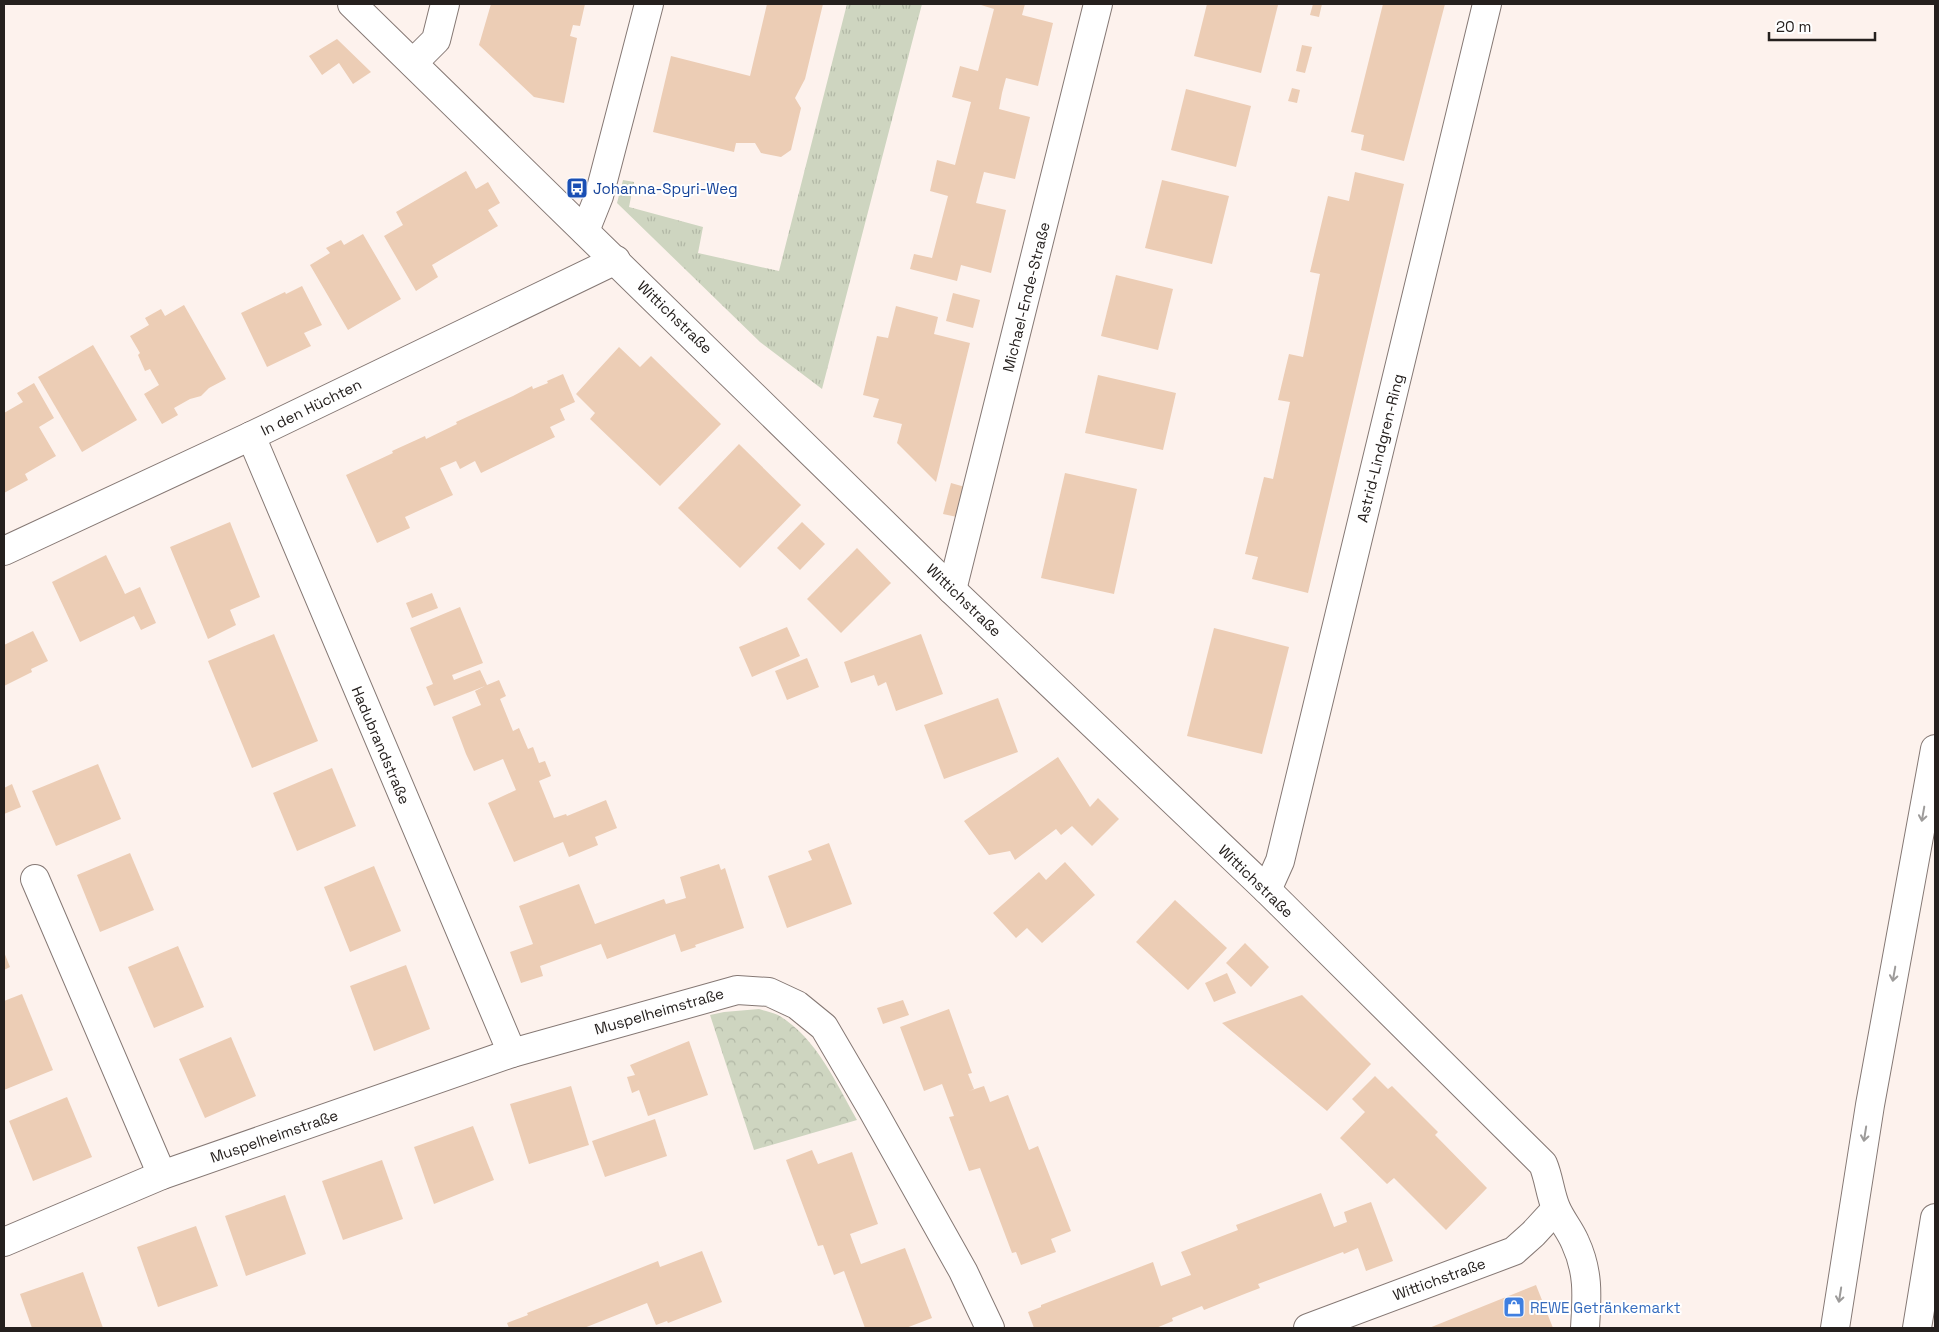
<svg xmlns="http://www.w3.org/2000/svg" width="1939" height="1332" viewBox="0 0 1939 1332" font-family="'Space Grotesk',sans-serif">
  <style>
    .grass { fill: url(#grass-tufts) }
    .park { fill: url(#park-crowns) }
    .building { fill: #eccdb5 }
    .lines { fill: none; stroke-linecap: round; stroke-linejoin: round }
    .minor-casing { stroke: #857874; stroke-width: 30 }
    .highway-casing { stroke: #857874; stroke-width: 30 }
    .minor { stroke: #fff; stroke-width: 28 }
    .highway { stroke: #fff; stroke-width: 28 }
    .oneway { stroke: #9d9b9a }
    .labels { text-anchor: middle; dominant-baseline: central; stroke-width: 4; stroke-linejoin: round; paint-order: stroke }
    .transit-label { font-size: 15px; fill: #164399; stroke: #fff; text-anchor: start }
    .street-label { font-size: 15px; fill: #25201e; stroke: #fff }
    .shop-label { font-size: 15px; fill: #366cbe; stroke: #fff; text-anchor: start }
  </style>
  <defs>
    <pattern id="grass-tufts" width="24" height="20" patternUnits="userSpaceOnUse" patternTransform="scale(1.25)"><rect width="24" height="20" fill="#ced5c0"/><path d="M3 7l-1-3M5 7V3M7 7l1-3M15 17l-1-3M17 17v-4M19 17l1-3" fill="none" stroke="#b1b7a5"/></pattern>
    <pattern id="park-crowns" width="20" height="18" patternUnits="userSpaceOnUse" patternTransform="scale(1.25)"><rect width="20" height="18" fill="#ced5c0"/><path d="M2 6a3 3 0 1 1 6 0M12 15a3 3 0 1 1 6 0" fill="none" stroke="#b1b7a5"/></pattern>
  </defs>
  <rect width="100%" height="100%" fill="#fdf2ed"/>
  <polygon class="grass" points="847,4 922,4 822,389 760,342 617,203 623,180 634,182 629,207 703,227 698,253 779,271"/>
  <path class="park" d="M759 1009C765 1011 772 1012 778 1015 816 1037 836 1083 857 1120L754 1150 710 1015 724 1012Z"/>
  <g class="building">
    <polygon points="491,4 585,4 580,26 573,25 570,36 577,38 564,103 534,97 479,45"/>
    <polygon points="767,4 823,4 805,79 795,98 801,108 791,150 781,157 761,153 755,143 736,143 734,152 653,132 671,56 750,76"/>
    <polygon points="981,4 1025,4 1022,15 1053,23 1038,86 1006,78 1002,93 999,109 1030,117 1015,179 984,172 980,187 976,203 1006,210 991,273 961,265 957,281 910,269 914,254 932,258 948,196 930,191 937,160 955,165 971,102 952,97 960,66 978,71 994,9 981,5"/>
    <polygon points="1207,4 1278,5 1261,73 1194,56"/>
    <polygon points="1313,4 1322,4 1319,17 1310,15"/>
    <polygon points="1383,4 1445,4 1404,161 1361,150 1364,135 1351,132"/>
    <polygon points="337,39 371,72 353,84 339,63 322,75 309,56"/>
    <polygon points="1302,45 1312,47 1305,73 1296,71"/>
    <polygon points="1292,88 1300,90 1297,103 1288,101"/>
    <polygon points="1186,89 1251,106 1236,167 1171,150"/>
    <polygon points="466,171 476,189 488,182 500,203 488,210 498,226 432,265 438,277 416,291 384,236 403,225 396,212"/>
    <polygon points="1355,172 1404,184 1308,593 1252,579 1258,557 1245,554 1264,477 1273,479 1290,402 1278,400 1289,354 1303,357 1320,274 1310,272 1328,196 1349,201"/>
    <polygon points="1162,180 1229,196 1212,264 1145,248"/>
    <polygon points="363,234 401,299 348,330 310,265 330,253 326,248 341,240 344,245"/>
    <polygon points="1116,275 1173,289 1158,350 1101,336"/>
    <polygon points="302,286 322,325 304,333 311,346 267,367 241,313 285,292 286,294"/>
    <polygon points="953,293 980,300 973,328 946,321"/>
    <polygon points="184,305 226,379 209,388 201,396 190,399 174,408 178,415 162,424 144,394 159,385 150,369 145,371 138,355 140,353 130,336 149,325 145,318 161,309 165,316"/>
    <polygon points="896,306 938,317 934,334 970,343 936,482 897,443 902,424 873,417 879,399 863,395 877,336 888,338"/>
    <polygon points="93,345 137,420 82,452 38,377"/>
    <polygon points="619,347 640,367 651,356 721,424 660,486 590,419 595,413 576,394"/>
    <polygon points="563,374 575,402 560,409 565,420 550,427 555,437 481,473 475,461 460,469 456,461 440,468 453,495 405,517 410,528 377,543 346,475 393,453 392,451 425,436 426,439 457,424 456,422 513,396 532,386 533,389 548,383 547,381"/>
    <polygon points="1098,375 1176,393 1163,450 1085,433"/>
    <polygon points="34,383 54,418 39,427 56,456 25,474 28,480 4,493 4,413 23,402 17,393"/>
    <polygon points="739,444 801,505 740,568 678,508"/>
    <polygon points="1065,473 1137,489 1114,594 1041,578"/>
    <polygon points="951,483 965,487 957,517 943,514"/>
    <polygon points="230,522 260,597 230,610 236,625 208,639 170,547"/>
    <polygon points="802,522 825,544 800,570 777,548"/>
    <polygon points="857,548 891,583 841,633 807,599"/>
    <polygon points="106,555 125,594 140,587 156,623 141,630 134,616 80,642 52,582"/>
    <polygon points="432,593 438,608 412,618 406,603"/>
    <polygon points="460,607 483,663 452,675 454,680 480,670 487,685 499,680 506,696 500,699 513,731 519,728 528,749 533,747 539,763 545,761 551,776 539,781 554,818 566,814 567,816 606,800 617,828 595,837 598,845 569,857 563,842 514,862 488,803 516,790 503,759 474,771 466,754 452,717 481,705 475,691 485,686 434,706 426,687 433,684 410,628"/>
    <polygon points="787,627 800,656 752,677 739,647"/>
    <polygon points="1214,628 1289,647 1262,754 1187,736"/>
    <polygon points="33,631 48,661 31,669 32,672 4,686 4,645"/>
    <polygon points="274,634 318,741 252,768 208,661"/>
    <polygon points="921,634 943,694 896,711 886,682 878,686 874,675 851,683 844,662"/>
    <polygon points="807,658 819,687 787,700 775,671"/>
    <polygon points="998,698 1018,752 944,779 924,725"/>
    <polygon points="1058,757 1090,807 1098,798 1119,819 1092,846 1072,826 1061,835 1056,829 1015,860 1010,851 989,855 964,821"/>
    <polygon points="98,764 121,819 56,846 32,791"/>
    <polygon points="332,768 356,826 297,851 273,793"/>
    <polygon points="12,784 21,807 4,814 4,788"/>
    <polygon points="829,843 852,904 787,928 768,876 812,860 808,851"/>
    <polygon points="130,853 154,910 100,932 77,875"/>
    <polygon points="1065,862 1095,895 1042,943 1027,928 1016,938 993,913 1039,872 1046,880"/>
    <polygon points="719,864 721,870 725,868 744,928 695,945 696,947 681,952 675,934 607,959 601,944 540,966 543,976 521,983 510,952 533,944 519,906 579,884 595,924 664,899 666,904 686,898 680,877"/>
    <polygon points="374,866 401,931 350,952 324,887"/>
    <polygon points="1175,900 1227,948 1188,990 1136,942"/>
    <polygon points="1245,943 1269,967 1251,987 1226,963"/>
    <polygon points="178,946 204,1007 154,1028 128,967"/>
    <polygon points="4,952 10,967 4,970"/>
    <polygon points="406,965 430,1029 374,1051 350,986"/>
    <polygon points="1227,973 1236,993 1214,1002 1205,983"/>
    <polygon points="22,994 53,1070 4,1090 4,1001"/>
    <polygon points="1302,995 1371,1064 1327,1111 1222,1023"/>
    <polygon points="903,1000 909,1015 883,1024 877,1008"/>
    <polygon points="949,1009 972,1073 968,1074 974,1089 969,1091 984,1086 990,1102 1008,1095 1029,1150 1038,1146 1071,1231 1051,1239 1056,1252 1021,1265 1016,1252 1012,1253 980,1168 969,1171 949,1117 954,1116 942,1084 924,1091 900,1027"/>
    <polygon points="231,1037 256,1096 205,1118 179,1059"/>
    <polygon points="689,1041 708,1095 648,1116 639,1090 632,1093 627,1077 635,1075 630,1065"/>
    <polygon points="1375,1076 1388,1089 1392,1086 1438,1132 1435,1135 1487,1188 1446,1230 1394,1178 1387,1184 1340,1138 1365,1112 1352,1099"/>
    <polygon points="571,1086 589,1145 529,1164 510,1104"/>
    <polygon points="67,1097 92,1157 33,1181 9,1121"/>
    <polygon points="655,1119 667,1156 605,1177 592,1141"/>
    <polygon points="473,1126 494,1180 434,1204 414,1147"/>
    <polygon points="812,1150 818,1164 852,1152 878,1224 850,1234 861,1264 905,1248 932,1318 906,1328 865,1328 844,1271 834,1275 823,1245 818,1246 786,1160"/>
    <polygon points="382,1160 403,1219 343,1240 322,1181"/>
    <polygon points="1321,1193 1334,1227 1347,1222 1344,1212 1371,1202 1393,1261 1366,1271 1358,1248 1344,1254 1343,1252 1258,1284 1260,1288 1247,1293 1204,1310 1202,1306 1172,1318 1173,1321 1156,1328 1034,1328 1028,1312 1041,1307 1041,1305 1153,1262 1161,1286 1191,1275 1181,1252 1238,1230 1236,1225"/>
    <polygon points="285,1195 306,1254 246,1276 225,1216"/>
    <polygon points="196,1226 218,1286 158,1307 137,1247"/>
    <polygon points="702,1251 722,1302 668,1323 667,1321 656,1325 647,1303 584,1328 509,1328 507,1323 528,1315 527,1313 658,1261 660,1267"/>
    <polygon points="83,1272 103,1328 32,1328 20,1294"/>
    <polygon points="1536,1285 1553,1328 1429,1328"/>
  </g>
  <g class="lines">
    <g class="minor-casing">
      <g id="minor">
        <path d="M352 4 952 590 1267 890 1543 1164C1549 1178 1550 1194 1556 1208 1561 1220 1570 1230 1575 1242 1589 1272 1587 1296 1585 1328"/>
        <polyline points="413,63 436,40 445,4"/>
        <polyline points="585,231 599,196 649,4"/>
        <polyline points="251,436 512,1053"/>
        <polyline points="4,551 251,436 616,260"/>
        <polyline points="952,590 1098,4"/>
        <polyline points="35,879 162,1175"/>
        <polyline points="1267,890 1280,861 1487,4"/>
        <polyline points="4,1242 162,1175 512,1053 737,990 769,992 797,1005 824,1027 872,1109 963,1271 990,1328"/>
        <polyline points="1308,1328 1514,1251 1533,1234 1556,1209"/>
      </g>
    </g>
    <g class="highway-casing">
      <g id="highway">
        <polyline points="1835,1328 1870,1105 1935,749"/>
        <polyline points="1917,1328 1935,1218"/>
      </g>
    </g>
    <use href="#minor" class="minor"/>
    <use href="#highway" class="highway"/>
  </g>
  <defs><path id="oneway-shaft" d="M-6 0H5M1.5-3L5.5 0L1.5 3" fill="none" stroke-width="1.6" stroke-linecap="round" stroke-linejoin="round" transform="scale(1.25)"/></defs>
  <g class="oneway">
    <use href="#oneway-shaft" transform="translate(1923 814) rotate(100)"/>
    <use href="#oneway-shaft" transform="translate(1894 974) rotate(100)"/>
    <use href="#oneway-shaft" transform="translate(1865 1134) rotate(99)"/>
    <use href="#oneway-shaft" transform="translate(1840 1295) rotate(99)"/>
  </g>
  <defs>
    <g id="bus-square" transform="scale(1.125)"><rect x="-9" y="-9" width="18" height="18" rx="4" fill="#1a4fb4" stroke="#fff"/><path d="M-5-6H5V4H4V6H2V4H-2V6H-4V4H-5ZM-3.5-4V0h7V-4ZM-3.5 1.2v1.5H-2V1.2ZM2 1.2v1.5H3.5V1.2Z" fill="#fff"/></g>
    <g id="shop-square" transform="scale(1.125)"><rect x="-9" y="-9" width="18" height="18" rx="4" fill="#3f7fe0" stroke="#fff"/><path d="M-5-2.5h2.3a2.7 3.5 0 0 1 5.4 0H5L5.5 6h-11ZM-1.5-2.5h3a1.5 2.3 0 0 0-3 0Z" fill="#fff"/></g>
  </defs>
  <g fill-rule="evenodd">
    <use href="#bus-square" x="577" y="188"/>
    <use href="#shop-square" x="1514" y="1307"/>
  </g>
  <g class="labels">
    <g class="transit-label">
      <text x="593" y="188">Johanna-Spyri-Weg</text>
    </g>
    <g class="street-label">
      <text transform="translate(1026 297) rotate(-76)">Michael-Ende-Straße</text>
      <text transform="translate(675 317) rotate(44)">Wittichstraße</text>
      <text transform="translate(311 407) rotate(-26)">In den Hüchten</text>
      <text transform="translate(1380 448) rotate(-76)">Astrid-Lindgren-Ring</text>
      <text transform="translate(964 600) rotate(44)">Wittichstraße</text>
      <text transform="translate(381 745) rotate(67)">Hadubrandstraße</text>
      <text transform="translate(1256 881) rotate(44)">Wittichstraße</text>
      <text transform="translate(659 1011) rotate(-16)">Muspelheimstraße</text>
      <text transform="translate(274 1136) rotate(-19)">Muspelheimstraße</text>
      <text transform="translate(1439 1279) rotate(-20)">Wittichstraße</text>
    </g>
    <g class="shop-label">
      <text x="1530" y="1307">REWE Getränkemarkt</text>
    </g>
  </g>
  <rect width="1939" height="1332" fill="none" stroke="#25201e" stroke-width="10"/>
  <path d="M1769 32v8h106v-8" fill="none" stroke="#25201e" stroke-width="2.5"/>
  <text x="1776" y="32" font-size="15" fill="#25201e" stroke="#ffffff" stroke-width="4" paint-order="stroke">20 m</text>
</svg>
